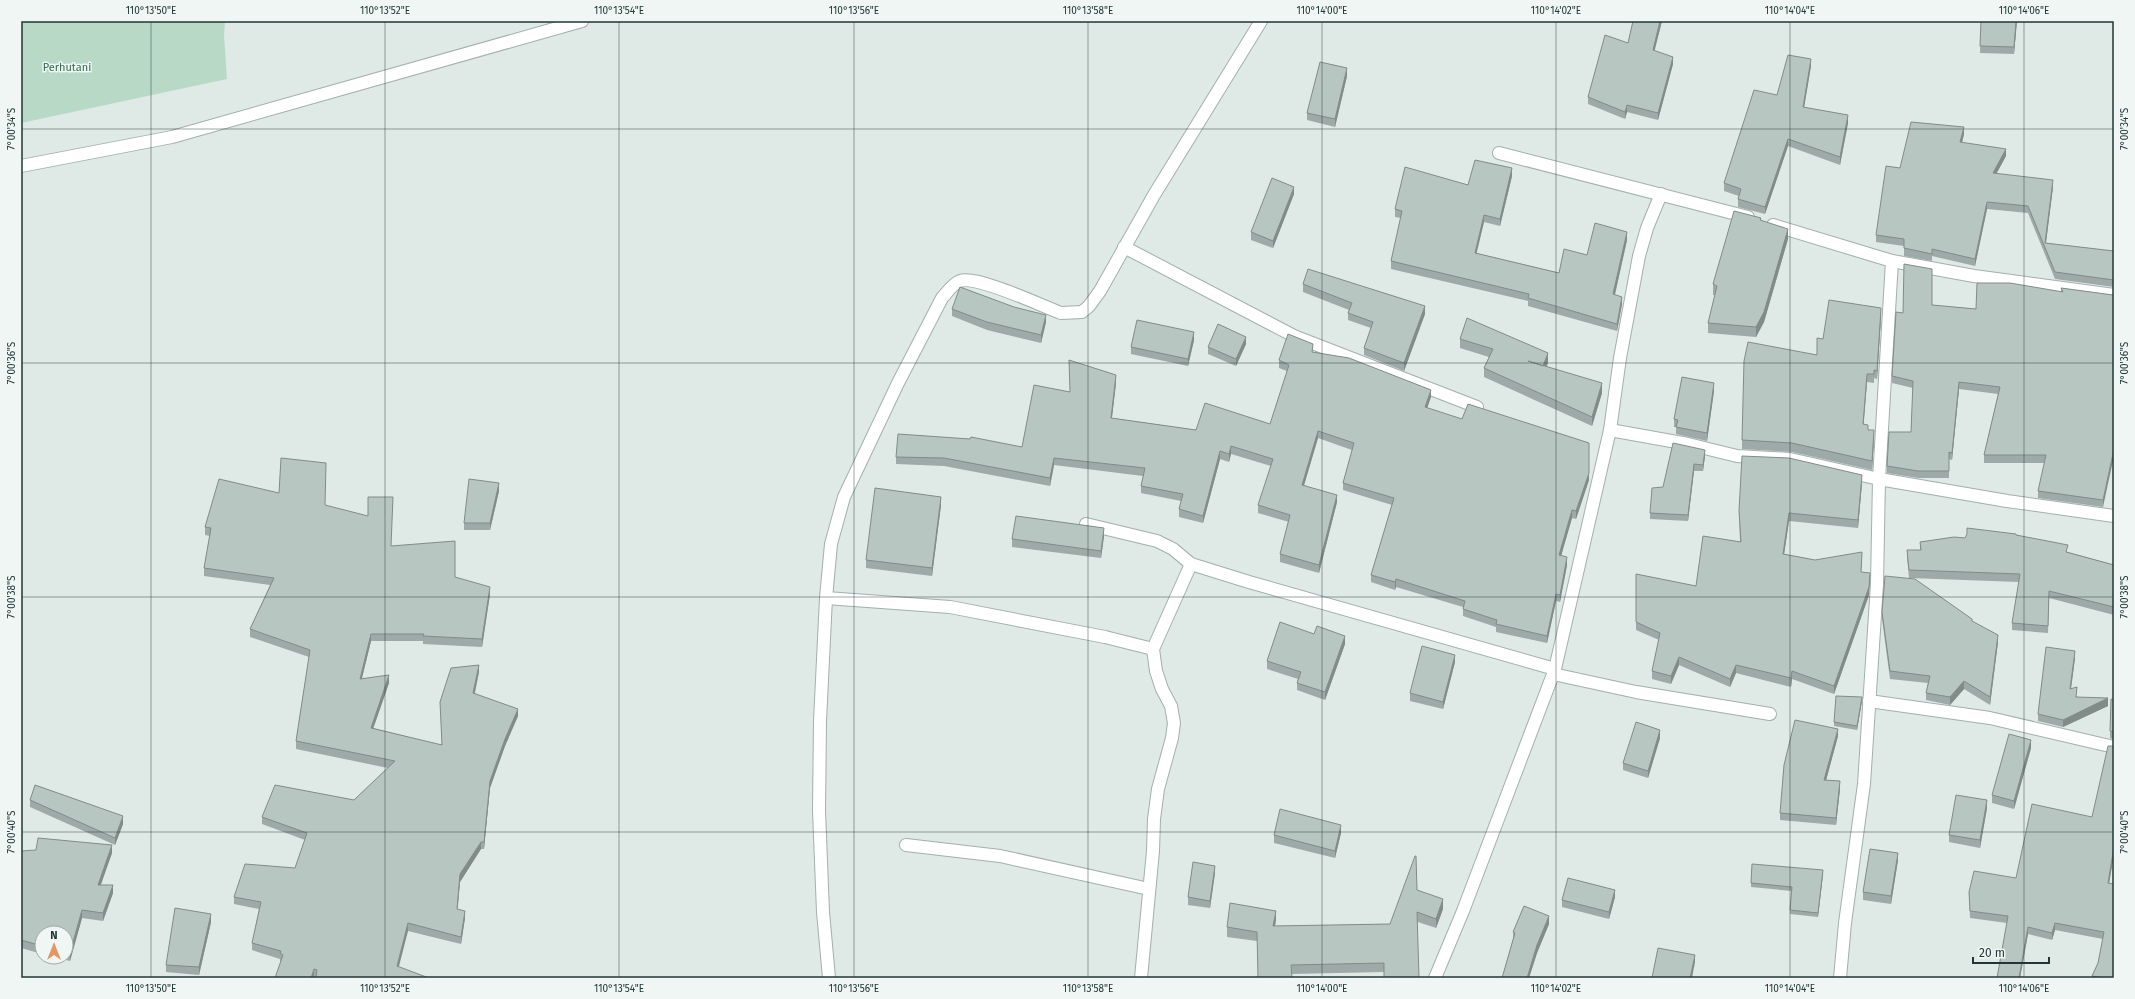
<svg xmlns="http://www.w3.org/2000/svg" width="2135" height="999" viewBox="0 0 2135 999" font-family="'Fira Sans',sans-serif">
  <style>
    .green { fill: #b9d9c7 }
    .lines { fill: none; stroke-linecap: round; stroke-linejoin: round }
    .minor-casing { stroke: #a3b0ad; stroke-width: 14 }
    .minor { stroke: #fff; stroke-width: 12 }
    .wall { fill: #9eaaa7 }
    .shaded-wall { fill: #818b88 }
    .building { fill: #b8c6c2; stroke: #818b88 }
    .ticks { fill: none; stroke: #223735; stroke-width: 1; stroke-opacity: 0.45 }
    .labels { text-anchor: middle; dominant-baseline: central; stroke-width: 3; stroke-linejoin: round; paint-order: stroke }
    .park-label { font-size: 11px; fill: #2f6b50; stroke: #eff6f4 }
    .neatline { fill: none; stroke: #223735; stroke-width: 1.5 }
    .ticks-label { font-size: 10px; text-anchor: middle; fill: #223735 }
  </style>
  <rect width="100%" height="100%" fill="#dfe9e6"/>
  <polygon class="green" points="21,21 225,21 224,35 227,79 21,123"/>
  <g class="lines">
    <g class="minor-casing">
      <g id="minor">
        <polyline points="1499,153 1748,217"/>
        <polyline points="21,166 172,137 582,21"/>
        <polyline points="1773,225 1892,261 1974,276 2114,295"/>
        <polyline points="1124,247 1294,336 1477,407"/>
        <polyline points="1610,430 1688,444 1737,456 1790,459 1879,479 2007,501 2114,516"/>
        <polyline points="1086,524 1157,541 1173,549 1191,564 1249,582 1555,669"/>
        <polyline points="826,598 950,607 1105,637 1153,649"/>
        <polyline points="1553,674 1636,692 1770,714"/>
        <polyline points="1869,701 1990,718 2114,747"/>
        <polyline points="906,845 1000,856 1149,889"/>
        <path d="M829 978 823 912 819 811 820 721 826 598 831 544 844 497 898 383 942 298C947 293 952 284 960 281 977 275 1042 306 1061 313L1082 312 1089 306 1100 291 1154 195 1261 21"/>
        <polyline points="1141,978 1153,851 1154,819 1158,789 1172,738 1174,723 1171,706 1162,689 1156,671 1153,649 1191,564"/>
        <polyline points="1435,978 1463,911 1555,669 1610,430 1620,358 1639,256 1647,228 1661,194"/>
        <polyline points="1840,978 1845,923 1864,784 1877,584 1879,479 1892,261"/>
      </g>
    </g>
    <use href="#minor" class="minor"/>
  </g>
  <g class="wall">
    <polygon points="1633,21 1662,21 1654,51 1673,64 1658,120 1627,112 1625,119 1588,104 1588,97 1628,43"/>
    <polygon points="1981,21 2017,21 2014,54 1980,53"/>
    <polygon points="1811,66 1804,107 1848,123 1840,165 1788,146 1765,214 1738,207 1738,199 1739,196 1724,191 1724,183 1777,95"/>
    <polygon points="1347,76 1335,127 1307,120 1307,113"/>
    <polygon points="1964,134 1962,143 2006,156 1996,174 2053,187 2046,243 2114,251 2114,287 2055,279 2028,213 1987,209 1975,266 1932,256 1932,261 1904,256 1904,246 1876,242 1876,235 1900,168"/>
    <polygon points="1512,176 1500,226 1484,222 1476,253 1559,273 1587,255 1627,240 1615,295 1622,304 1617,331 1528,306 1528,301 1391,269 1391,261 1401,218 1395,217 1395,209 1468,185"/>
    <polygon points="1294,194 1273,248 1251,240 1251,232"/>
    <polygon points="1761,221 1788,239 1764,322 1756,337 1708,333 1708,323 1715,295 1713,295 1713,284"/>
    <polygon points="1303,284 1425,314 1404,371 1364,355 1364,348 1371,328 1348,320 1348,313 1349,310 1303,292"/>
    <polygon points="2061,288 2113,295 2103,507 2038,498 2038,491 2045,463 1984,463 1984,455 1998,394 1959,389 1952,460 1949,459 1949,478 1918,478 1887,473 1887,466 1911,432 1913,388 1892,383 1892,376 1903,313 1932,305 1976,309 2061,292"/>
    <polygon points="952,309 1046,322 1041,343 987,330 952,316"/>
    <polygon points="1881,317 1877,379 1874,378 1874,383 1867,382 1863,425 1874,439 1872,470 1792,452 1742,449 1742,440 1817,355 1823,339"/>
    <polygon points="1460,339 1548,362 1547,367 1602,393 1592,426 1484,377 1484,368 1489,357 1460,348"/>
    <polygon points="1194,340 1188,366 1131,354 1131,347"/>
    <polygon points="1246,344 1236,366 1208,354 1208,347"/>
    <polygon points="1313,352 1431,397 1427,408 1589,480 1576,519 1572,518 1561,556 1567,565 1560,602 1556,601 1547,643 1496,632 1496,627 1463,616 1463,607 1396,587 1395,590 1371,582 1371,575 1392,505 1343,490 1343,483 1352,450 1318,438 1304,485 1337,502 1319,573 1280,562 1280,554 1289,522 1258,513 1258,505 1271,466 1231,454 1229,462 1220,459 1203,523 1179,517 1179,509 1181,501 1141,493 1141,486 1143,476 1054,465 1050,486 944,466 896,464 896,457 1022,447 1070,392 1116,383 1112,418 1196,430 1270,424 1287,371 1279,368 1279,360"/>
    <polygon points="1714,391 1707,441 1676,434 1676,427 1674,427 1674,419"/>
    <polygon points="1705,456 1703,471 1694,471 1688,521 1650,519 1650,513 1663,487"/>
    <polygon points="1862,483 1858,528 1789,521 1784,554 1815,560 1862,560 1861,572 1870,581 1869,595 1834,694 1792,679 1791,687 1736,673 1730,687 1679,665 1671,684 1652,679 1652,671 1659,640 1636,630 1636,574 1696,586 1740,542 1739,511"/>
    <polygon points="499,491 490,530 464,530 464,523"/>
    <polygon points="325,505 391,546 490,594 482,647 423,644 423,641 371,641 362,678 389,683 373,728 441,745 479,672 475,693 518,716 505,746 490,788 484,849 481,849 460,882 457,909 465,918 461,944 408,931 316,977 280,961 280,959 252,950 252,943 259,909 234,904 234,897 295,868 305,840 262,824 262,817 354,800 388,768 296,749 296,741 309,657 250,637 250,629 270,585 204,576 204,568 210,536 205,535 205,527"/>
    <polygon points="941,505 932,576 866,568 866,560"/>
    <polygon points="2016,535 2068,552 2114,565 2114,615 2049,598 2048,633 2012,630 2012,623 2019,582 1909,578 1907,557 1907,550 1920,550 1920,542 1965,538"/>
    <polygon points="1104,536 1101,558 1012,547 1012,539"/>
    <polygon points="1882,612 1972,621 1998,642 1990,705 1964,689 1950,705 1926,700 1926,693 1928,683 1890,679 1882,619"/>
    <polygon points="1345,644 1325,700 1297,690 1297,683 1298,679 1267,669 1267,661"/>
    <polygon points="2075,658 2071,688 2077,697 2108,706 2063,727 2038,721 2038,714"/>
    <polygon points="1455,662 1443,709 1410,701 1410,693"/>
    <polygon points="2114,699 2114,740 2110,738 2110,731"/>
    <polygon points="1862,701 1857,730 1834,726 1834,722"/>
    <polygon points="1838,736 1826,780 1840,789 1836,825 1780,820 1780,813"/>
    <polygon points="1660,738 1648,778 1623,770 1623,763"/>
    <polygon points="2114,746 2114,854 2109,883 2114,978 2092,978 2092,976 2098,963 2103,939 2055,930 2052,940 2028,934 2020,978 1997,978 2007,923 1970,918 1969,892 2016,878 2092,817"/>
    <polygon points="2031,748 2014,809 1992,803 1992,795"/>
    <polygon points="30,800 123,824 115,845 30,807"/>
    <polygon points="1987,808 1980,848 1949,842 1949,835"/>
    <polygon points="1341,833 1335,858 1274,843 1274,835"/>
    <polygon points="21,851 112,853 100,885 113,893 103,921 82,918 70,961 55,957 66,957 66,933 42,933 42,954 21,948"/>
    <polygon points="1898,860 1891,904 1863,900 1863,892"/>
    <polygon points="1215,873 1210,908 1188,905 1188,897"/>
    <polygon points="1823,874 1818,917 1790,914 1792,891 1751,887 1751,883"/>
    <polygon points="1417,890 1443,909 1436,928 1418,922 1384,972 1292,974 1257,941 1227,937 1227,927 1276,920 1275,926 1390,924"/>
    <polygon points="1615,897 1609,919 1562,907 1562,900"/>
    <polygon points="211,922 199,975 166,972 166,965"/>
    <polygon points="1549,924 1537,953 1529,978 1502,978 1513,939 1513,932"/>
  </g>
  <g class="shaded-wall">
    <polygon points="1660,21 1662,21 1653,57 1653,50"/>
    <polygon points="2016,21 2017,21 2014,54 2014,47"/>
    <polygon points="1673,57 1673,64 1658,120 1658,113"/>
    <polygon points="1811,59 1811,66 1803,114 1803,107"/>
    <polygon points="1347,68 1347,76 1335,127 1335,119"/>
    <polygon points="1627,105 1627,112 1625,119 1625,112"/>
    <polygon points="1848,115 1848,123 1840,165 1840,157"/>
    <polygon points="1964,127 1964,134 1960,150 1960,142"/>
    <polygon points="1788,139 1788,146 1765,214 1765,207"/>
    <polygon points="2006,149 2006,156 1993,180 1993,173"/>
    <polygon points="1512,168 1512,176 1500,226 1500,219"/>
    <polygon points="2053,180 2053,187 2045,250 2045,243"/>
    <polygon points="1294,187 1294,194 1273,248 1273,241"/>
    <polygon points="1987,202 1987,209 1975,266 1975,259"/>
    <polygon points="1484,215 1484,222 1475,260 1475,253"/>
    <polygon points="1788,229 1788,239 1764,322 1756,337 1756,327"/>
    <polygon points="1627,232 1627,240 1613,302 1613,294"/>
    <polygon points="1622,297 1622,304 1617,331 1617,324"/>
    <polygon points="1425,306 1425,314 1404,371 1404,363"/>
    <polygon points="1881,308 1881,317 1877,379 1877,371"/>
    <polygon points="1046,315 1046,322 1041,343 1041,335"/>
    <polygon points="1194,332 1194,340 1188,366 1188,359"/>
    <polygon points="1246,337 1246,344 1236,366 1236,359"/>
    <polygon points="1548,353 1548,362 1543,375 1543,366"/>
    <polygon points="1867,374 1867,382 1863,433 1863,424"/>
    <polygon points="1116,375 1116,383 1111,425 1111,418"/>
    <polygon points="1959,382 1959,389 1952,460 1952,453"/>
    <polygon points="1602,383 1602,393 1592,426 1592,417"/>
    <polygon points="1714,383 1714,391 1707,441 1707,433"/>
    <polygon points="1431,390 1431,397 1425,414 1425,407"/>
    <polygon points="1874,430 1874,439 1872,470 1872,461"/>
    <polygon points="1318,431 1318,438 1302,492 1302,485"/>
    <polygon points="1231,446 1231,454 1229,462 1229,454"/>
    <polygon points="2114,449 2114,456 2103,507 2103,500"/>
    <polygon points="1705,450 1705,456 1703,471 1703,465"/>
    <polygon points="1220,451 1220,459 1203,523 1203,516"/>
    <polygon points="1054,458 1054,465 1050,486 1050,478"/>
    <polygon points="1694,464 1694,471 1688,521 1688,515"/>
    <polygon points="1589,473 1589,480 1576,519 1576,511"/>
    <polygon points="1862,475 1862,483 1858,528 1858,520"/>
    <polygon points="499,483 499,491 490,530 490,523"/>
    <polygon points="1337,495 1337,502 1319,573 1319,565"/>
    <polygon points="941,497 941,505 932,576 932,568"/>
    <polygon points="1572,510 1572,518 1559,563 1559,555"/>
    <polygon points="1789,513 1789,521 1783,562 1783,554"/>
    <polygon points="1104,528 1104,536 1101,558 1101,551"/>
    <polygon points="1567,557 1567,565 1560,602 1560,595"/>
    <polygon points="1870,573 1869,595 1834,694 1834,686"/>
    <polygon points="1396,579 1396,587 1395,590 1395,582"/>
    <polygon points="490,587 490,594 482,647 482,639"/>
    <polygon points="1556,594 1556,601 1547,643 1547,636"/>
    <polygon points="371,634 371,641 360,686 360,679"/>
    <polygon points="1998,635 1998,642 1990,705 1990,697"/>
    <polygon points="1345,636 1345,644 1325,700 1325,692"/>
    <polygon points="2075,651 2075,658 2070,696 2070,689"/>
    <polygon points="1455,655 1455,662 1443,709 1443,702"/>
    <polygon points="1679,657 1679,665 1671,684 1671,676"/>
    <polygon points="479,665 479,672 473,700 473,693"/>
    <polygon points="1736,665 1736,673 1730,687 1730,679"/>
    <polygon points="1792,671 1792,679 1791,687 1791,678"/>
    <polygon points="389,675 389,683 371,735 371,728"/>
    <polygon points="1964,681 1964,689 1950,705 1950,697"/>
    <polygon points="1862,697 1862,701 1857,730 1857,726"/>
    <polygon points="2108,698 2108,706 2063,727 2063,720"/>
    <polygon points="518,709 518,716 505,746 490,788 484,849 484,842 490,781 505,739"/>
    <polygon points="1838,729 1838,736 1824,788 1824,780"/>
    <polygon points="1660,730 1660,738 1648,778 1648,771"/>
    <polygon points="2031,740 2031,748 2014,809 2014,801"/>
    <polygon points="1840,781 1840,789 1836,825 1836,818"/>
    <polygon points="1987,800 1987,808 1980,848 1980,840"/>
    <polygon points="123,816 123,824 115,845 115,838"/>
    <polygon points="1341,825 1341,833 1335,858 1335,851"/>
    <polygon points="481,842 481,849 460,882 457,917 457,909 460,874"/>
    <polygon points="112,845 112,853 98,893 98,885"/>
    <polygon points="2114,847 2114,854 2108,890 2108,883"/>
    <polygon points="1898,853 1898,860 1891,904 1891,896"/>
    <polygon points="1215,866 1215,873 1210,908 1210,901"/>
    <polygon points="1823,870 1823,874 1818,917 1818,913"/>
    <polygon points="113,885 113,893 103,921 103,913"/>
    <polygon points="1615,890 1615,897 1609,919 1609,912"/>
    <polygon points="1443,899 1443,909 1436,928 1436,919"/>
    <polygon points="82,910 82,918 70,961 70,953"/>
    <polygon points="465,911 465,918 461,944 461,937"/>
    <polygon points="1276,911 1276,920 1273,936 1273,926"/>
    <polygon points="211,914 211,922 199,975 199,967"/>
    <polygon points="1549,916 1549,924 1537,953 1529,978 1527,978 1537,945"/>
    <polygon points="408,923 408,931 397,974 397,966"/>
    <polygon points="2055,923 2055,930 2052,940 2052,933"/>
    <polygon points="2028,927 2028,934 2020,978 2019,978"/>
    <polygon points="1695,955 1695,962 1692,978 1690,978"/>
    <polygon points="314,969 314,977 313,978 311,978"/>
  </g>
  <g class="building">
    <polygon points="1633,21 1660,21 1653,50 1673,57 1658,113 1627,105 1625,112 1588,97 1605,35 1628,43"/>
    <polygon points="1981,21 2016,21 2014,47 1980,46"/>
    <polygon points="1788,55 1811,59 1803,107 1848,115 1840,157 1788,139 1765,207 1738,199 1741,189 1724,183 1754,90 1777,95"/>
    <polygon points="1320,62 1347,68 1335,119 1307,113"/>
    <polygon points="1911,122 1964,127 1960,142 2006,149 1993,173 2053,180 2045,243 2114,251 2114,280 2055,272 2028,206 1987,202 1975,259 1932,249 1932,254 1904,248 1904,239 1876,235 1886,166 1900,168"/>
    <polygon points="1475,160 1512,168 1500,219 1484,215 1475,253 1559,273 1564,249 1587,255 1595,223 1627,232 1613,294 1622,297 1617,324 1528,298 1529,294 1391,261 1402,211 1395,209 1405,167 1468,185"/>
    <polygon points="1272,178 1294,187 1273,241 1251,232"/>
    <polygon points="1734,211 1761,218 1760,220 1788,229 1764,312 1756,327 1708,323 1717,286 1713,284"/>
    <polygon points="1904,264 1932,269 1932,305 1976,309 1977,283 2010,283 2063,292 2061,288 2113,295 2114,295 2114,449 2103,500 2038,491 2046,455 1984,455 2000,387 1959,382 1952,453 1949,452 1949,471 1918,471 1887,466 1889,432 1911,432 1913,381 1892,376 1896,312 1903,313"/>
    <polygon points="1308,269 1425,306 1404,363 1364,348 1373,322 1348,313 1352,303 1303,284"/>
    <polygon points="960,287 1014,307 1046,315 1041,335 987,322 952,309"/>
    <polygon points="1829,300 1881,308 1877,371 1874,370 1874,374 1867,374 1863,424 1868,425 1868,430 1874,430 1872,461 1792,443 1742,440 1744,361 1748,342 1817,355 1817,338 1823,339"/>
    <polygon points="1467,318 1548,353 1543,366 1528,361 1602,383 1592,417 1484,368 1493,349 1460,339"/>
    <polygon points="1137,320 1194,332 1188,359 1131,347"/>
    <polygon points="1218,324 1246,337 1236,359 1208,347"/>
    <polygon points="1288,334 1313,344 1312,352 1349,358 1431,390 1425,407 1462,419 1468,404 1589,443 1589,473 1576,511 1572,510 1559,555 1567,557 1560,595 1556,594 1547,636 1496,624 1497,620 1463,609 1465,601 1396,579 1395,582 1371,575 1394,498 1343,483 1354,443 1318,431 1302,485 1337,495 1319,565 1280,554 1290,515 1258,505 1273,459 1231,446 1229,454 1220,451 1203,516 1179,509 1183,494 1141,486 1145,468 1054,458 1050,478 944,458 896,457 898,434 970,439 971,437 1022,447 1034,385 1070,392 1069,360 1116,375 1111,418 1196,430 1205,403 1270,424 1289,365 1279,360"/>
    <polygon points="1682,377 1714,383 1707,433 1676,427 1678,420 1674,419"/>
    <polygon points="1673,443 1705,450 1703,465 1694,464 1688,515 1650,513 1652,488 1663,487"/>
    <polygon points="1742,456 1789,458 1862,475 1858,520 1789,513 1783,554 1815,560 1862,552 1861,572 1870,573 1869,587 1834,686 1792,671 1791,678 1736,665 1730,679 1679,657 1671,676 1652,671 1660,633 1636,622 1636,574 1696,586 1703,536 1741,542 1739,511"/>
    <polygon points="281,458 326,463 325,505 368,516 368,497 393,497 391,546 455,541 455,577 490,587 482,639 423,636 424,634 371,634 360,679 389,675 371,728 442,745 440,702 451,668 479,665 473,693 518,709 505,739 490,781 484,842 481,842 460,874 457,909 465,911 461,937 408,923 397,966 429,978 316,978 317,970 314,969 311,978 275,978 283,955 280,953 281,951 252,943 261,902 234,897 245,864 295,868 307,833 262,817 275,785 354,800 395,761 296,741 310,650 250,629 274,578 204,568 211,528 205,527 219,479 279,493"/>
    <polygon points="469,479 499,483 490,523 464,523"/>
    <polygon points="875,488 941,497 932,568 866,560"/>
    <polygon points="1016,516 1104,528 1101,551 1012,539"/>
    <polygon points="1967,528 2016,534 2016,535 2068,545 2066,552 2114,565 2114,607 2049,591 2048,626 2012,623 2020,574 1909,570 1907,550 1921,550 1920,542 1954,537 1965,538 1967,534"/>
    <polygon points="1885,576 1915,579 1972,619 1972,621 1998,635 1990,697 1964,681 1950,697 1926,693 1930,676 1890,671 1882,612"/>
    <polygon points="1280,622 1314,634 1317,626 1345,636 1325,692 1297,683 1301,672 1267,661"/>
    <polygon points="1422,646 1455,655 1443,702 1410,693"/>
    <polygon points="2046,647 2075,651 2070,689 2077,687 2076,697 2108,698 2063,720 2038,714"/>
    <polygon points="1836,696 1862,697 1857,726 1834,722"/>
    <polygon points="2111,699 2114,699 2114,732 2110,731"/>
    <polygon points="1795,720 1838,729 1824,780 1840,781 1836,818 1780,813 1784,765"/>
    <polygon points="1636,722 1660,730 1648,771 1623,763"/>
    <polygon points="2009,734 2031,740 2014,801 1992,795"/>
    <polygon points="2108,746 2114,746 2114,847 2108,883 2114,884 2114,978 2106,978 2092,976 2098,963 2104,932 2055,923 2052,933 2028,927 2019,978 1997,978 2008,916 1970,911 1969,892 1974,871 2016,878 2032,804 2092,817"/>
    <polygon points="35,785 123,816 115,838 30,800"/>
    <polygon points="1956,795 1987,800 1980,840 1949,835"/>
    <polygon points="1280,809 1341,825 1335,851 1274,835"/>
    <polygon points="38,838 112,845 98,885 113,885 103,913 82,910 70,953 66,952 66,933 42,933 42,946 21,940 21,851 36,850"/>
    <polygon points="1870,849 1898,853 1891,896 1863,892"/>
    <polygon points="1415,856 1416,856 1417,890 1443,899 1436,919 1417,912 1419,978 1384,978 1384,963 1291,965 1292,978 1258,978 1257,932 1227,927 1230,903 1276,911 1273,926 1390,924"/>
    <polygon points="1193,862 1215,866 1210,901 1188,897"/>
    <polygon points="1752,864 1823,870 1818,913 1790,910 1792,887 1751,883"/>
    <polygon points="1568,878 1615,890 1609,912 1562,900"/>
    <polygon points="1524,906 1549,916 1537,945 1527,978 1502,978 1515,933 1513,932"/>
    <polygon points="175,908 211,914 199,967 166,965"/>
    <polygon points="1658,948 1695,955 1690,978 1652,978"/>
  </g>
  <path class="ticks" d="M151 21V978M385 21V978M619 21V978M854 21V978M1088 21V978M1322 21V978M1556 21V978M1790 21V978M2024 21V978M21 129H2114M21 363H2114M21 597H2114M21 832H2114"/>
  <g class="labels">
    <g class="park-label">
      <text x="67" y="67">Perhutani</text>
    </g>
  </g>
  <rect width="2135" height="999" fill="none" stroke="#eff6f4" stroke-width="44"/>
  <g transform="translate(54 945)"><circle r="19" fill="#eff6f4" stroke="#9daaa8"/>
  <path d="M0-3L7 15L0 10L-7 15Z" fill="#e69660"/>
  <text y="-6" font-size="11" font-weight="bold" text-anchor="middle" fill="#223735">N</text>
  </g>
  <path d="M1973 957v6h76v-6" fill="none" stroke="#223735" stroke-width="2"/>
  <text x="1979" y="957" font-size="12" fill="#223735" stroke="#eff6f4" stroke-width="3" paint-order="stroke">20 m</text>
  <rect x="22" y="22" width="2091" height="955" class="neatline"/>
  <g class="ticks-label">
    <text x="151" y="14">110°13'50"E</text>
    <text x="385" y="14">110°13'52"E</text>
    <text x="619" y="14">110°13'54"E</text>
    <text x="854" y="14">110°13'56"E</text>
    <text x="1088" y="14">110°13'58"E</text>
    <text x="1322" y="14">110°14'00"E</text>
    <text x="1556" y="14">110°14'02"E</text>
    <text x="1790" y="14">110°14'04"E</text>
    <text x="2024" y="14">110°14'06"E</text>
    <text transform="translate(11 129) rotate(-90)" y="4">7°00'34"S</text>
    <text transform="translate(2124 129) rotate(-90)" y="4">7°00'34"S</text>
    <text transform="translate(11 363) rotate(-90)" y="4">7°00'36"S</text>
    <text transform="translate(2124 363) rotate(-90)" y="4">7°00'36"S</text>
    <text transform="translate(11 597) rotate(-90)" y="4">7°00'38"S</text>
    <text transform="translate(2124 597) rotate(-90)" y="4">7°00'38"S</text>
    <text transform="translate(11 832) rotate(-90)" y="4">7°00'40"S</text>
    <text transform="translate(2124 832) rotate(-90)" y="4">7°00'40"S</text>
    <text x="151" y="992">110°13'50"E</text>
    <text x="385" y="992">110°13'52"E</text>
    <text x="619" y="992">110°13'54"E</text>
    <text x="854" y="992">110°13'56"E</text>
    <text x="1088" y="992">110°13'58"E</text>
    <text x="1322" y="992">110°14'00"E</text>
    <text x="1556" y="992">110°14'02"E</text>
    <text x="1790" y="992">110°14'04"E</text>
    <text x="2024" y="992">110°14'06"E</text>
  </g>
</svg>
